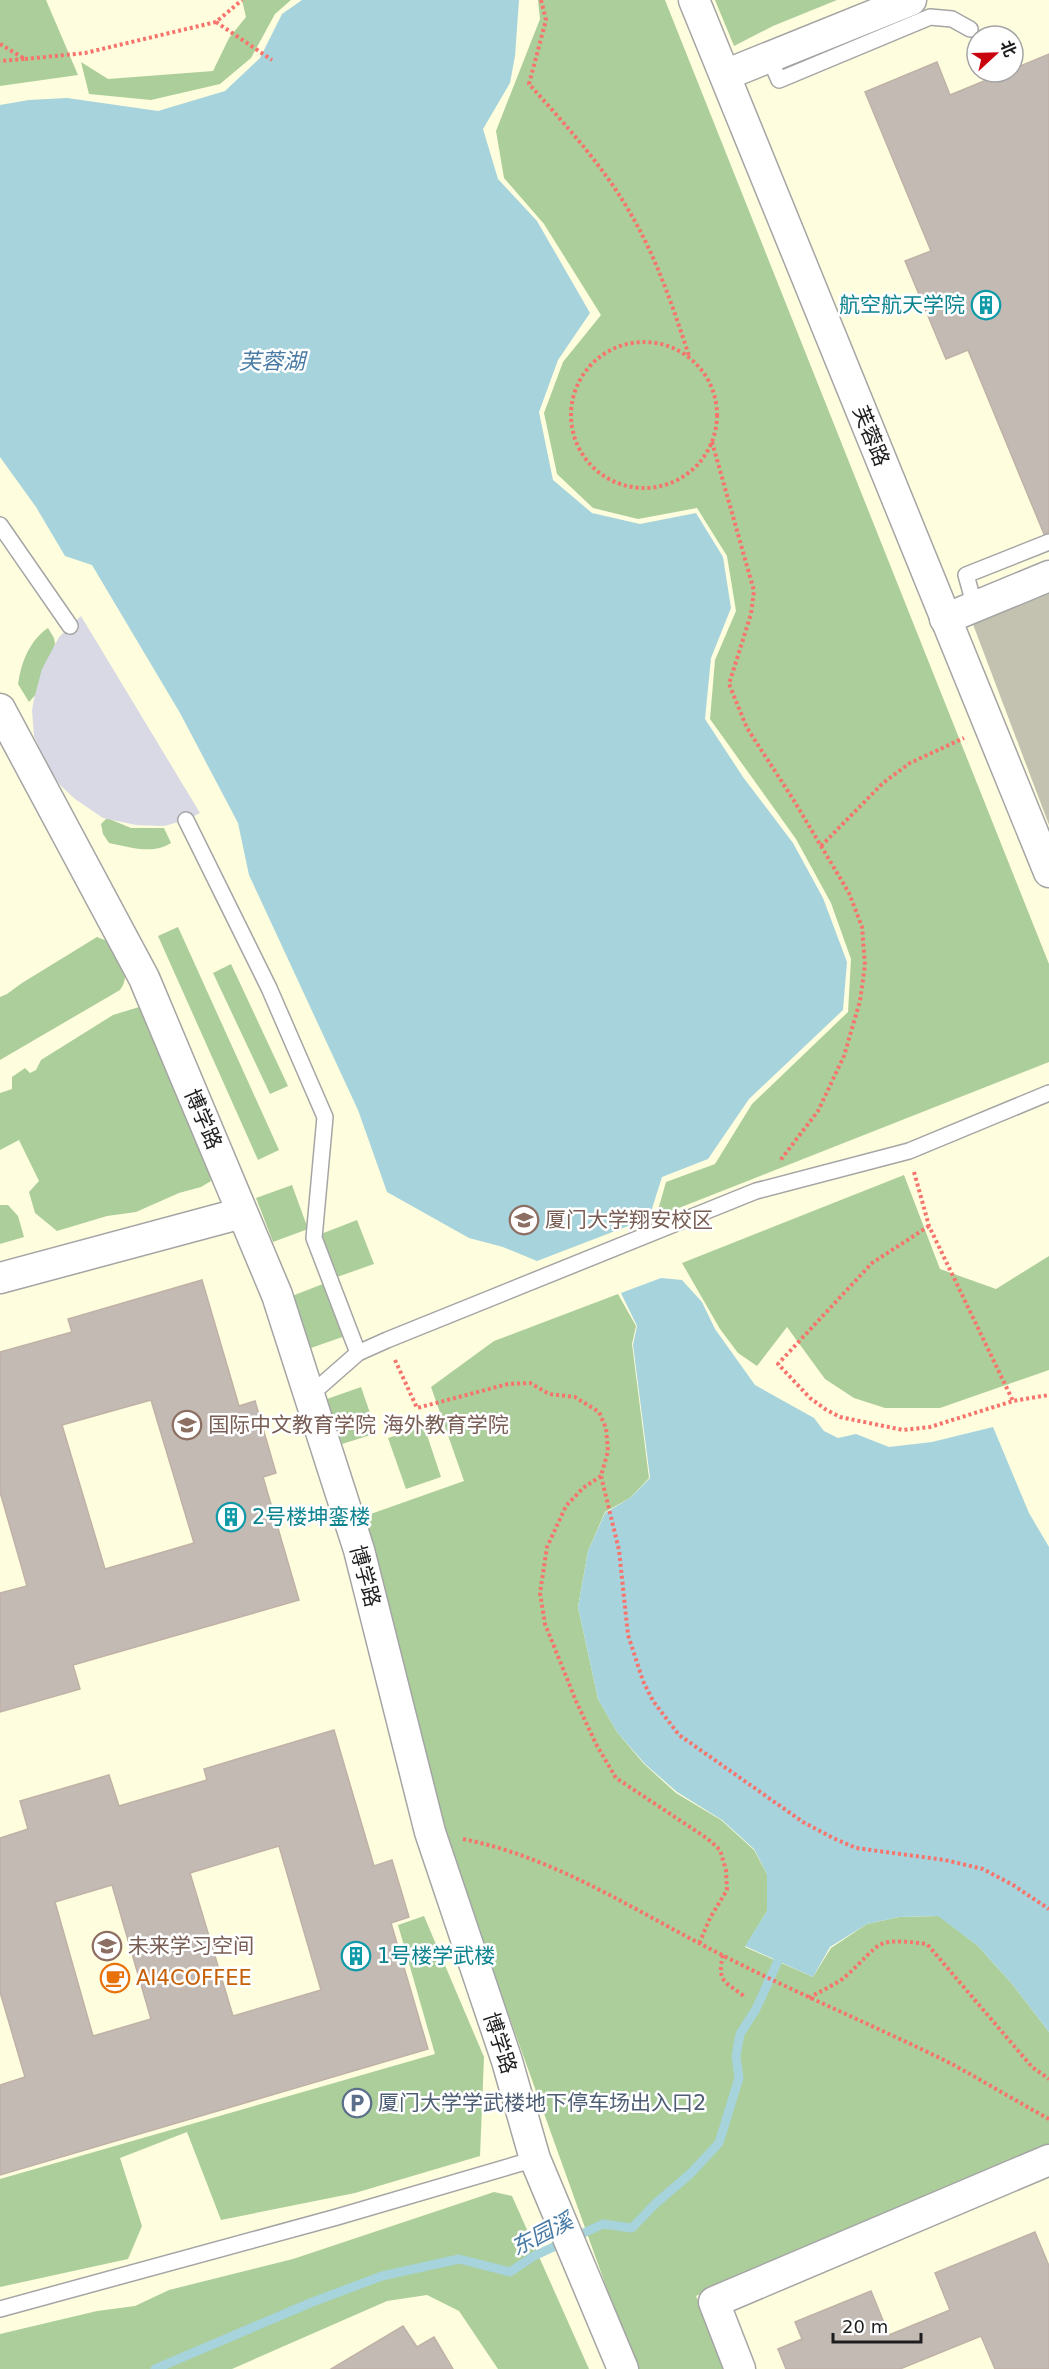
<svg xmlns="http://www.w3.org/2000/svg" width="1049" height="2369" viewBox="0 0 1049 2369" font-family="'DejaVu Sans','Noto Sans SC',sans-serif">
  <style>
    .education { fill: #fefdde; fill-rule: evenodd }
    .construction { fill: #c3c2b0 }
    .forest { fill: #acce9a }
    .plaza { fill: #d9d9e5 }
    .water { fill: #a6d3dc }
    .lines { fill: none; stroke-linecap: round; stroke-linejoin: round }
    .stream { stroke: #a6d3dc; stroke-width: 9 }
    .building { fill: #c4bab4; stroke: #c0b1a7; stroke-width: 1.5; fill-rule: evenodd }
    .service-casing { stroke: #a5a5a5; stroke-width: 18 }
    .minor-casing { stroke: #a5a5a5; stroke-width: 33 }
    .path { stroke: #f7746d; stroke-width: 4; stroke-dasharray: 3 3; stroke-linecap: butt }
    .service { stroke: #fff; stroke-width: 15 }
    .minor { stroke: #fff; stroke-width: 30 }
    .labels { text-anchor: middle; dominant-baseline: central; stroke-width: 5; stroke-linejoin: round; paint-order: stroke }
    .culture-label { font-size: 21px; fill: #0d838f; stroke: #fff; text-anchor: start }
    .street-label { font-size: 21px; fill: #1e1e1e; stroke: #fff }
    .education-label { font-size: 21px; fill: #785e54; stroke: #fff; text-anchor: start }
    .food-label { font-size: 21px; fill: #c56008; stroke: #fff; text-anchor: start }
    .service-label { font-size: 21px; fill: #4e5e75; stroke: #fff; text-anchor: start }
    .water-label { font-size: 22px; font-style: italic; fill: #497ba5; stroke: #fff }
  </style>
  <rect width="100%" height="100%" fill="#efebe5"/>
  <path class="education" d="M0 0H1049V2369H0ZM977 36H1013V72H977Z"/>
  <polygon class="construction" points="1049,586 1049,825 971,619"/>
  <g class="forest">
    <polygon points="0,0 46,0 78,75 0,86"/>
    <polygon points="242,0 291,0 275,14 251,58 220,84 151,100 89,94 81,62 108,79 213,71 229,38 246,17"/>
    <polygon points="538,0 665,0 1049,964 1049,1062 656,1217 666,1182 715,1164 752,1104 848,1012 851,959 831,903 796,839 710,719 715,660 736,611 727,556 697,508 638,519 593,508 557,474 544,413 563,362 601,315 544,224 504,178 496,131 540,19"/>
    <polygon points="715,0 837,0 773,26 734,46"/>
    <path d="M48 628 54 638 55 644 38 692 29 702 18 684C21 662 30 640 48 628Z"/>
    <path d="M107 818 131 828H164L171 843C153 855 129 847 109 843L103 834 101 824Z"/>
    <polygon points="178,927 279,1150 258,1160 158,936"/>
    <path d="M97 937 112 943C119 959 132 975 120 990L0 1060V997L7 994 22 983Z"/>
    <polygon points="231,964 288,1086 270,1094 213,973"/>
    <polygon points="139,1007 148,1017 191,1130 206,1159 211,1181 201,1187 179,1193 136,1212 107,1216 57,1231 35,1213 29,1192 39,1181 19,1140 0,1150 0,1093 12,1089 12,1077 25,1068 30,1073 36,1070 41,1060 113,1015"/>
    <polygon points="904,1175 940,1269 996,1289 1049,1256 1049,1370 940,1408 885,1408 854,1398 825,1379 787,1327 757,1366 738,1353 720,1329 682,1263"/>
    <polygon points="292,1185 308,1229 273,1242 256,1198"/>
    <polygon points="0,1205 8,1205 18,1216 24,1237 0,1244"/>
    <polygon points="357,1220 374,1264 337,1277 321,1234"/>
    <polygon points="328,1282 348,1335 311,1348 292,1296"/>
    <polygon points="618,1294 636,1326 632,1344 649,1478 630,1498 605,1512 588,1551 578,1607 598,1699 617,1732 644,1764 676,1793 721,1820 754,1850 767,1874 767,1911 745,1947 813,1977 831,1948 867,1924 899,1917 939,1916 978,1946 1013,1985 1049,2032 1049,2148 696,2296 727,2369 638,2369 612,2303 438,1818 365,1516 464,1481 431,1387 494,1341"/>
    <polygon points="361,1387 377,1433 342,1444 327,1399"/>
    <polygon points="424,1426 441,1477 406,1489 388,1438"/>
    <polygon points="424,1916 484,2057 480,2156 355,2193 221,2220 187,2132 120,2158 142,2226 128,2259 0,2287 0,2179 435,2054 398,1925"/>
    <polygon points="494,2192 512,2196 589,2369 498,2369 459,2311 427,2295 387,2301 232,2369 0,2369 0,2334 97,2311 135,2306 169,2290 293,2259"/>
  </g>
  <polygon class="plaza" points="81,616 200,813 186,820 164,826 136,825 103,818 75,799 60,785 48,767 34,736 32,710 34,699 42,669 59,637"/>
  <g class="water">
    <polygon points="302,0 519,0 515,56 510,83 483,129 498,179 537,221 590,313 558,360 539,412 553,480 592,513 640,524 696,513 723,557 731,608 711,658 705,719 743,777 793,843 823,898 847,962 843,1010 749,1099 708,1159 662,1177 649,1218 537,1261 503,1247 469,1238 387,1192 358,1110 249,875 238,823 180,713 92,565 65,556 36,507 0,457 0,105 29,100 67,98 158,111 225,91 260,58 282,14"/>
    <polygon points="661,1278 682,1280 702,1302 715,1329 755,1385 814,1418 824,1431 838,1438 856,1434 889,1447 932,1442 993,1427 1029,1513 1049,1547 1049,2032 1013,1985 978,1946 938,1916 899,1917 867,1924 830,1947 813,1977 745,1946 767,1911 767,1874 754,1849 722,1820 677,1792 645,1764 617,1732 598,1699 578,1607 588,1551 605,1513 630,1498 650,1478 633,1345 637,1326 621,1293"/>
  </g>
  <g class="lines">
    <polyline class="stream" points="155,2369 310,2303 382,2276 459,2259 510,2272 534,2256 603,2224 632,2228 655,2204 690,2174 719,2143 739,2078 736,2056 740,2034 756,2009 782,1952"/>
  </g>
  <g class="building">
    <polygon points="1049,54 1049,532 1044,534 968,350 946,359 905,261 931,251 865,92 937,62 950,95 1006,72 1013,72 1013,69"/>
    <path d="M202 1280 239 1406 255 1401 276 1473 263 1477 299 1600 73 1665 80 1689 0 1712V1593L27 1586 0 1492V1352L72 1332 68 1319ZM151 1400 194 1543 105 1569 62 1425Z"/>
    <path d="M334 1730 374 1866 392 1860 409 1917 391 1923 428 2049 0 2175V2085L25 2077 0 1992V1838L28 1829 20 1801 109 1775 119 1806 207 1780 204 1769ZM279 1846 321 1990 233 2016 190 1873ZM112 1885 151 2019 93 2036 55 1902Z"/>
    <polygon points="1035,2232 1049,2266 1049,2369 995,2369 981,2336 900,2369 786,2369 778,2349 802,2339 795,2322 871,2291 889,2335 950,2310 935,2273"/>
    <polygon points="403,2326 417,2347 434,2337 453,2369 331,2369"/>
  </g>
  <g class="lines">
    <g class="service-casing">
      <g id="service">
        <polyline points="769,57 779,80 930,17 952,19 970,29"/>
        <polyline points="0,525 70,626"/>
        <polyline points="975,607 966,575 1049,542"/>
        <polyline points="186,820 269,988 325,1117 314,1238 358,1353"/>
        <polyline points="309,1396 358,1353 387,1340 756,1191 909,1151 1049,1093"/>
        <polyline points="0,2309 337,2217 535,2159"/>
      </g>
    </g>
    <g class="minor-casing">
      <g id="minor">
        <polyline points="694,0 1049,872"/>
        <polyline points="725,75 911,0"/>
        <polyline points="945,619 1049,576"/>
        <polyline points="0,709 144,978 277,1295 359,1550 430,1832 507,2061 535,2159 623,2369"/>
        <polyline points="0,1278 242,1213"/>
        <polyline points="740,2369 714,2302 1049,2160"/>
      </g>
    </g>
    <g class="path">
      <path d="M541 0 546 20 529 84C564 123 603 166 629 211 656 256 673 307 689 356"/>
      <polyline points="216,22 272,60"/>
      <polyline points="0,44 25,59 0,61"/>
      <polyline points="25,59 85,53 216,22 242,0"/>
      <circle cx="644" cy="415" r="73"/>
      <polyline points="712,442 754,591 751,614 729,684 747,728 793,799 849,893 862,927 865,965 860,1001 844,1056 818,1111 779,1162"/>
      <polyline points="821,846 883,783 910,763 964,738"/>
      <polyline points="914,1172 929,1226 1013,1401"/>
      <polyline points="929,1226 872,1263 778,1364 810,1398 825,1409 840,1417 903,1430 930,1427 1013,1401 1049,1395"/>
      <polyline points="395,1360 417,1408 508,1384 530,1383 549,1394 575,1397 599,1412 606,1428 608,1451 601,1476 619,1550 628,1635 643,1681 653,1701 679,1735 803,1822 833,1838 856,1848 945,1860 983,1869 1013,1885 1049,1909"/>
      <polyline points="601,1476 583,1488 566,1506 547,1547 540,1593 545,1624 576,1701 596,1744 616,1778 708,1839 720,1850 726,1870 727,1890 710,1918 699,1944"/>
      <path d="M463 1839C558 1858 638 1913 724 1956 798 1994 875 2026 950 2063 983 2081 1016 2101 1049 2119"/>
      <path d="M723 1955C717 1982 724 1981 744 1996"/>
      <path d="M809 1998C820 1991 836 1985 846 1976 883 1943 872 1937 927 1944L1032 2067 1049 2079"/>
    </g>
    <use href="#service" class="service"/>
    <use href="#minor" class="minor"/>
  </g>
  <defs>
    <g id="building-ring" transform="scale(1.5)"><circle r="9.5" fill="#fff" stroke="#0f9aa8" stroke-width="1.5"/><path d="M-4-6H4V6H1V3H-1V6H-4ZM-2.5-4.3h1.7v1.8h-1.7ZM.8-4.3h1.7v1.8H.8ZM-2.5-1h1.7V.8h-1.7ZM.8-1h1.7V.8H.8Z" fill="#0f9aa8"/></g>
    <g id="university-ring" transform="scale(1.5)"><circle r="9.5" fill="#fff" stroke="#8d6e63" stroke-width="1.5"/><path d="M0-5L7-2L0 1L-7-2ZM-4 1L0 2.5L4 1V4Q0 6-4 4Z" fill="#8d6e63"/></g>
    <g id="cafe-ring" transform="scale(1.5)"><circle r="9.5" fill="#fff" stroke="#e8710a" stroke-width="1.5"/><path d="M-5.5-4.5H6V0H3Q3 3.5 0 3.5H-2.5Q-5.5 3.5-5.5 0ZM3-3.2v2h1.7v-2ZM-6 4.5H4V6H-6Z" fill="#e8710a"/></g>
    <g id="parking-ring" transform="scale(1.5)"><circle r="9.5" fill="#fff" stroke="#5c6f8a" stroke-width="1.5"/><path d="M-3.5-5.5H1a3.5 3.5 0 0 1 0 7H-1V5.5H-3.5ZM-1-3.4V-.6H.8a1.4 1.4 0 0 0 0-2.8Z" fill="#5c6f8a"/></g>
  </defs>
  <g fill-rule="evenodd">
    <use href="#building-ring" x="986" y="305"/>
    <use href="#university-ring" x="524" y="1220"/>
    <use href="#university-ring" x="187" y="1425"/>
    <use href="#building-ring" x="231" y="1517"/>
    <use href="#university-ring" x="107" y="1946"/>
    <use href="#building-ring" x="356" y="1956"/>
    <use href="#cafe-ring" x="115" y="1978"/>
    <use href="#parking-ring" x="357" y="2103"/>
  </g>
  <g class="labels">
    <g class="culture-label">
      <text x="965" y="305" text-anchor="end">航空航天学院</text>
      <text x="252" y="1517">2号楼坤銮楼</text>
      <text x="377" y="1956">1号楼学武楼</text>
    </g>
    <g class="street-label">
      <text transform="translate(871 436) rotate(68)">芙蓉路</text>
      <text transform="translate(203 1119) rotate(67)">博学路</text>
      <text transform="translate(365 1576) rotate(75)">博学路</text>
      <text transform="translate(500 2043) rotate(72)">博学路</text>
    </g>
    <g class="education-label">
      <text x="545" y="1220">厦门大学翔安校区</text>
      <text x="208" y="1425">国际中文教育学院 海外教育学院</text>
      <text x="128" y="1946">未来学习空间</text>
    </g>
    <g class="food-label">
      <text x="136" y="1978">AI4COFFEE</text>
    </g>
    <g class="service-label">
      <text x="378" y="2103">厦门大学学武楼地下停车场出入口2</text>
    </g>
    <g class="water-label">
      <text x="272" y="361">芙蓉湖</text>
      <text transform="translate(542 2234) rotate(-27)">东园溪</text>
    </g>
  </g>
  <g transform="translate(995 54) rotate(68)"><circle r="28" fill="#ffffff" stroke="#a5a5a5" stroke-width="1.5"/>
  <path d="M0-4.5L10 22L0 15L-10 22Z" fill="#c9030e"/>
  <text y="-9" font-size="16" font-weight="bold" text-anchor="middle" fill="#1e1e1e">北</text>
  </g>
  <path d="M833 2333v9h88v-9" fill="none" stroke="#1e1e1e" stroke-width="3"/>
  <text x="842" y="2333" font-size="18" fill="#1e1e1e" stroke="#ffffff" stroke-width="4.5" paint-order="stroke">20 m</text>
</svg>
